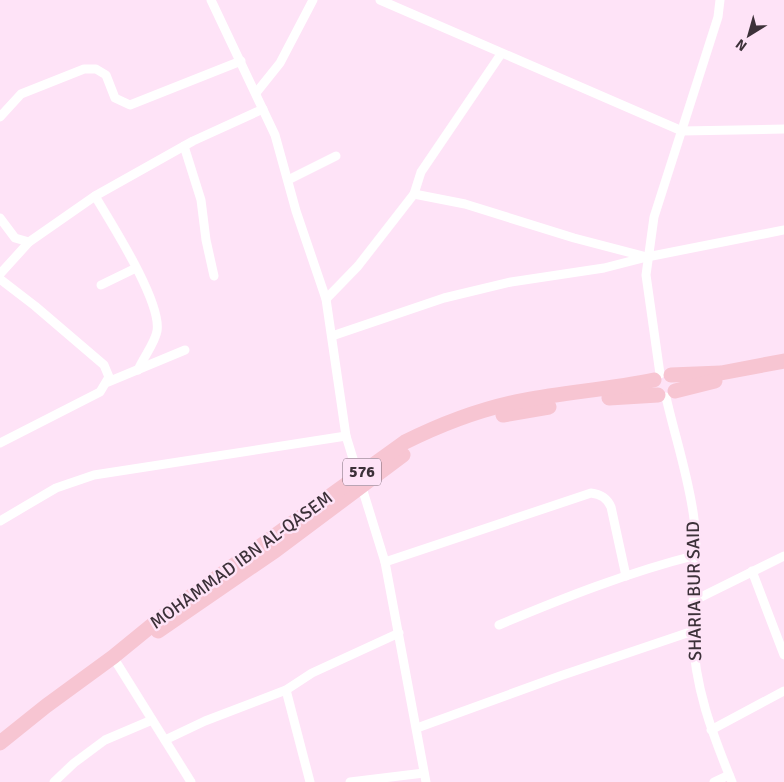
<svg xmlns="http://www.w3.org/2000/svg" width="784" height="782" viewBox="0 0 784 782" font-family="Signika,sans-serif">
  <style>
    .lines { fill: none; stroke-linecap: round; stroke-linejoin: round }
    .street { stroke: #fff; stroke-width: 9 }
    .primary { stroke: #f7c5d2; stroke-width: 15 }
    .labels { text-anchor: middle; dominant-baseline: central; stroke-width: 5; stroke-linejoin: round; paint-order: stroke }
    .shield { fill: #fee3f7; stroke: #766672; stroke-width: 1 }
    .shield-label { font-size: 16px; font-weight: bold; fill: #3c3139 }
    .street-label { font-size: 18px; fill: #3c3139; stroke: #fee3f7 }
  </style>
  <rect width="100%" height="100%" fill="#fee3f7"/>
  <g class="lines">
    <g class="street">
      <polyline points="211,0 275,135 296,211 326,299 346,436 385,562 426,782"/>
      <polyline points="380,0 682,131 784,129"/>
      <polyline points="256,93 280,63 313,0"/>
      <polyline points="0,117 21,94 84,69 96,69 106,75 115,98 130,105 241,61"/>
      <polyline points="184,146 201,200 206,240 214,276"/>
      <polyline points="288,180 336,156"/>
      <polyline points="414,194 465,204 574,238 647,257"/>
      <path d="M95 196C111 223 162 302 157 331 155 343 143 358 138 370"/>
      <polyline points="0,218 15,238 29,242 95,196 193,141 263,109"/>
      <polyline points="0,274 29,242"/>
      <polyline points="0,279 35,306 104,365 109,377 100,392 0,443"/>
      <polyline points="101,285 136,268"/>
      <polyline points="326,299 358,266 414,194 421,172 501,54"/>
      <polyline points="332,336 444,298 511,282 604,268 647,257 784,230"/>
      <polyline points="660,374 646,275 654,217 718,17 720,0"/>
      <polyline points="108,382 185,350"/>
      <path d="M666 397C675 437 689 478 694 519 699 557 692 595 693 633 694 686 712 733 732 782"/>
      <polyline points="0,521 56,488 94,475 346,436"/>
      <path d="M385 562 591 493C601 494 607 498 611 507L626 576"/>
      <polyline points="752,571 784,655"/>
      <polyline points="693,601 784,556"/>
      <path d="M499 625C563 598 629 572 697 555"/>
      <polyline points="113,657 191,782"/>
      <polyline points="286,690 310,782"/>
      <polyline points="417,728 560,676 693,631"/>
      <polyline points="711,730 784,691"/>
      <polyline points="165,740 205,721 286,690 312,673 399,633"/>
      <polyline points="54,782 74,763 105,740 152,720"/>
      <polyline points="350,782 424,773"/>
      <polyline points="714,782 729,775"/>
    </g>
    <g class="primary">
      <polyline points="671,375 721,373 784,361"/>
      <polyline points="675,391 715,381"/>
      <polyline points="609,398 658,395"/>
      <polyline points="503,415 549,407"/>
      <polyline points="158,631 276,550 403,455"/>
      <path d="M0 743 46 706 113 657 162 617 405 442C443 423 483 408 525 400 568 392 611 389 654 380"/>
    </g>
  </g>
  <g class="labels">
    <rect class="shield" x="343" y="458.5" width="38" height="27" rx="4"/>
    <g class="shield-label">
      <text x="362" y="472">576</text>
    </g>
    <g class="street-label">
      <text transform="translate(241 560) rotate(-36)">MOHAMMAD IBN AL-QASEM</text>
      <text transform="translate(694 591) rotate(-91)">SHARIA BUR SAID</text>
    </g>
  </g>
  <g transform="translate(749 35) rotate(217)" stroke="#fee3f7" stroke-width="4" paint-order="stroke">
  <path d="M0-4L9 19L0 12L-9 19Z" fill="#3c3139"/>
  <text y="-8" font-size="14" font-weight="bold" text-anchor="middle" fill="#3c3139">N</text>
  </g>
</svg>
